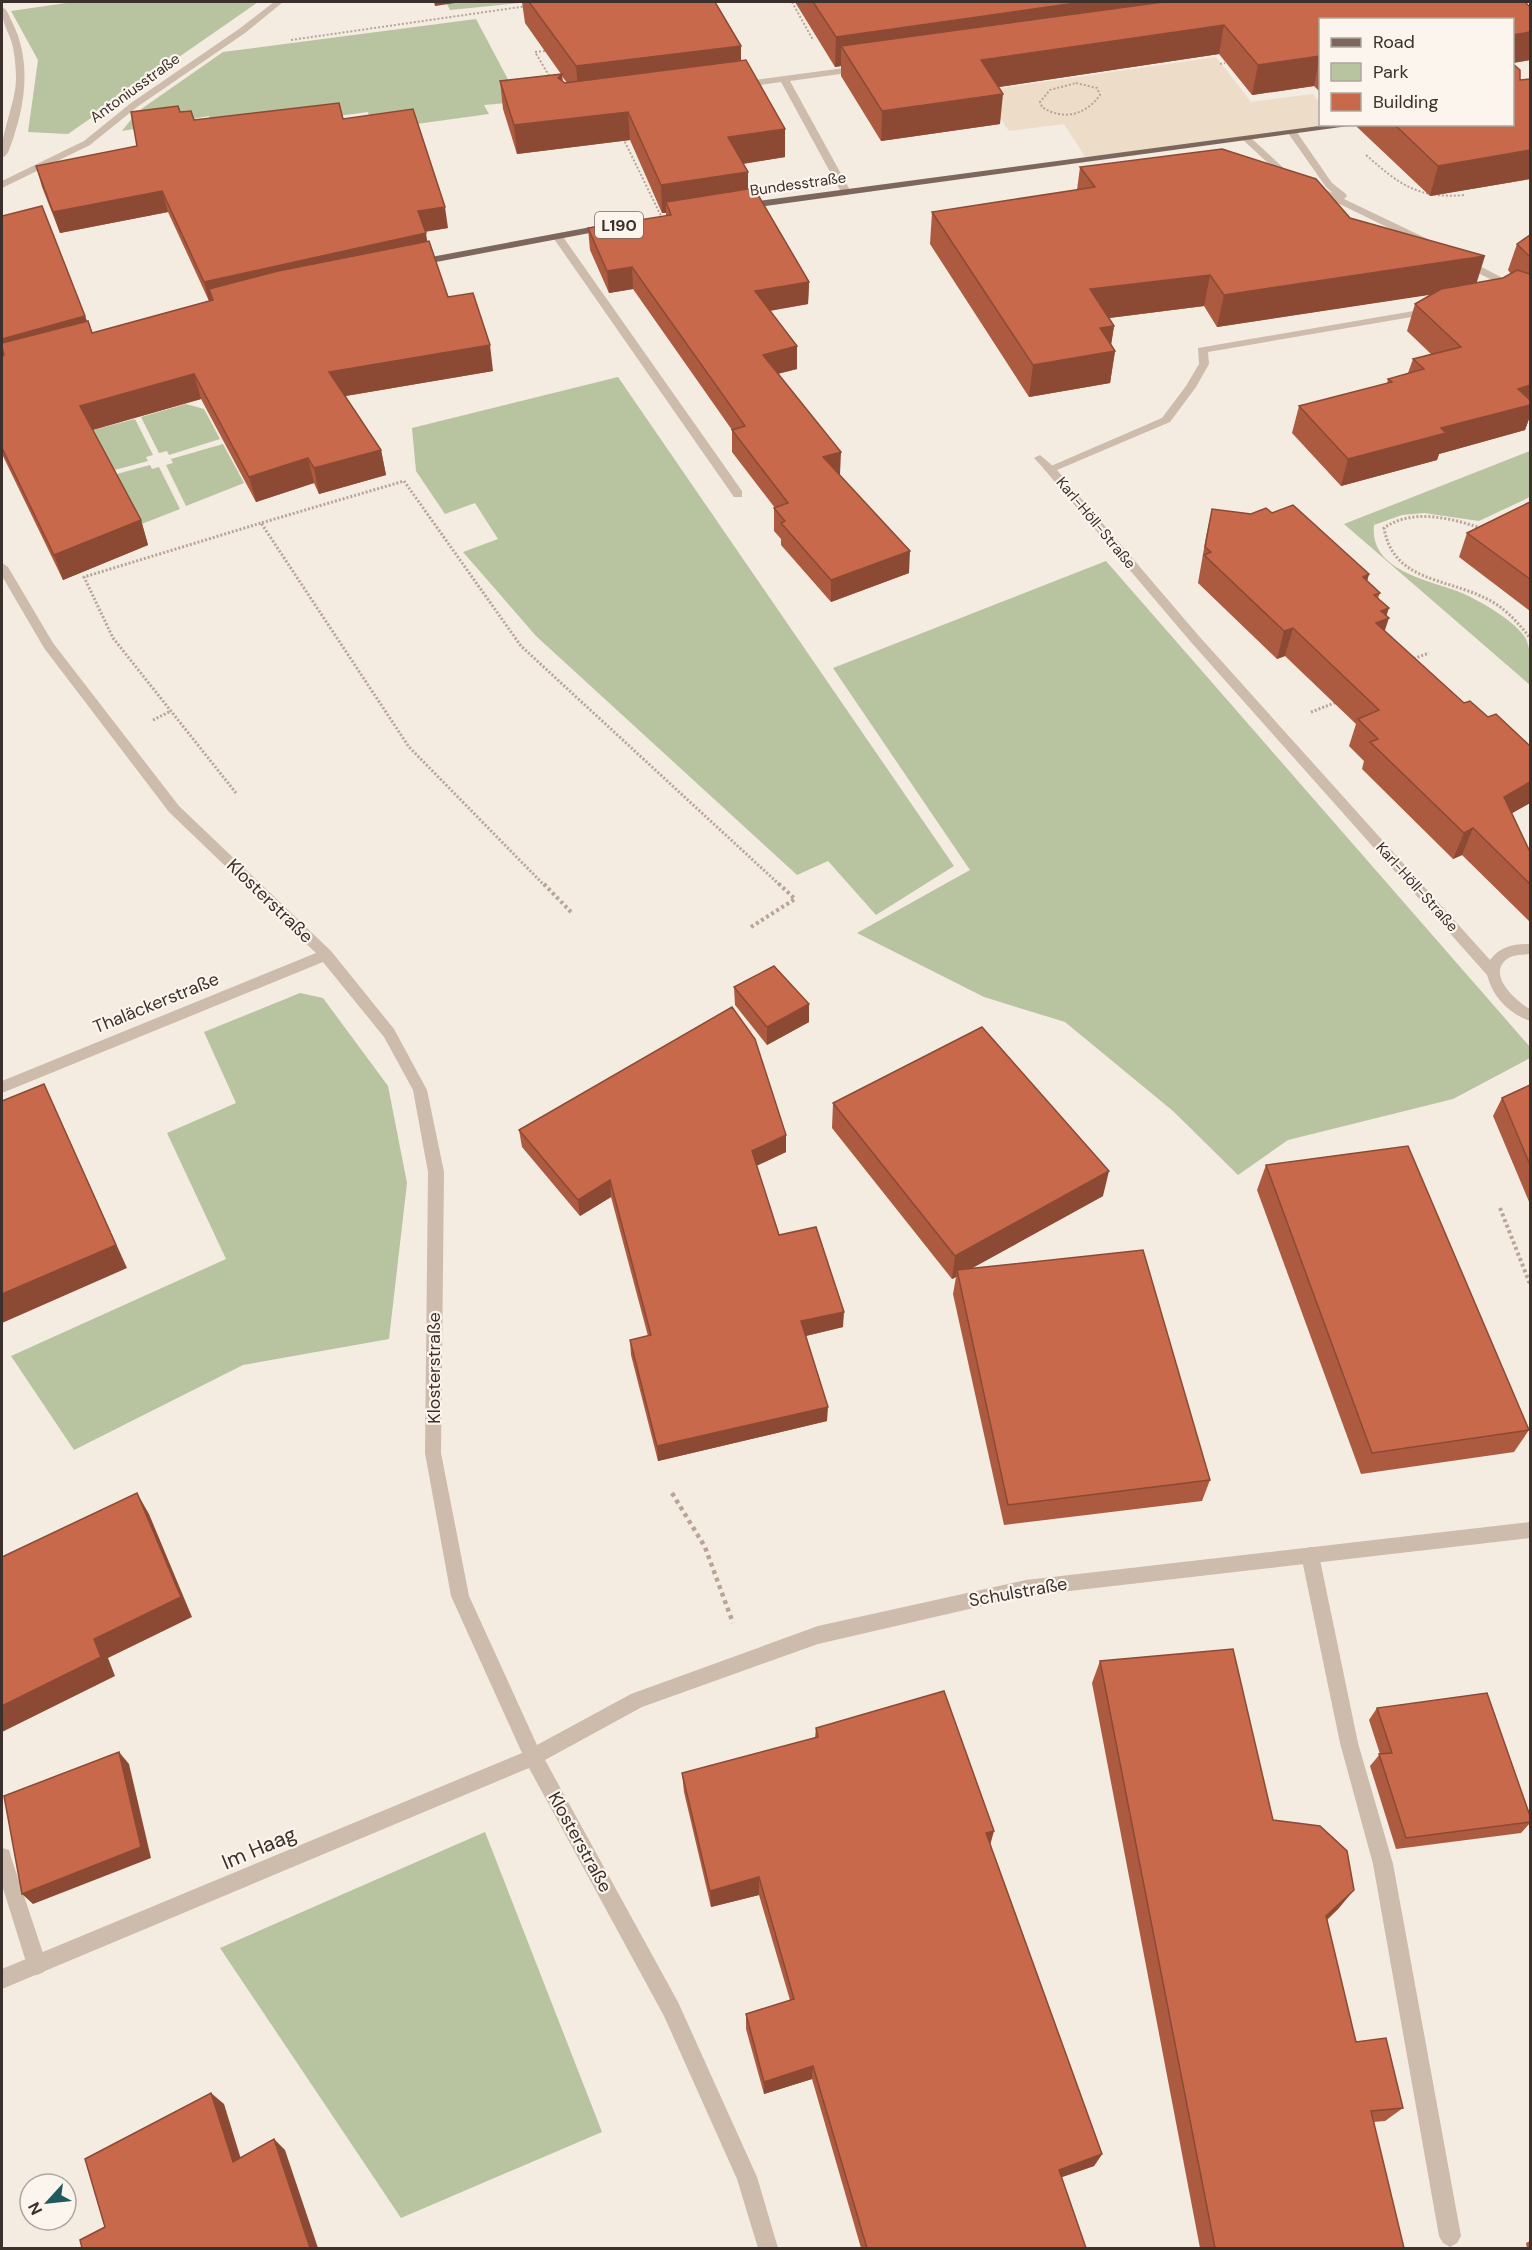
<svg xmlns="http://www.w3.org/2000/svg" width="1532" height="2250" viewBox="0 0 1532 2250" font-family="'DM Sans',sans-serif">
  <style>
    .green { fill: #b8c4a0 }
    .plaza { fill: #ecdcc8 }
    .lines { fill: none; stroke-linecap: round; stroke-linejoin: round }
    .path-far3 { stroke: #b9a596; stroke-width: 2; stroke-dasharray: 2 2; stroke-linecap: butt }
    .path-far2 { stroke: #b9a596; stroke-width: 3; stroke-dasharray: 2 2; stroke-linecap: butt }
    .path-far1 { stroke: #b9a596; stroke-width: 4; stroke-dasharray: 3 3; stroke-linecap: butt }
    .path { stroke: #b9a596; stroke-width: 4.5; stroke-dasharray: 4 4; stroke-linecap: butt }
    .service { fill: #cdbbac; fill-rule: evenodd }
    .minor { fill: #cdbbac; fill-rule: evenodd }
    .primary { fill: #7d675c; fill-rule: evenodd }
    .wall { fill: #ac5a40; fill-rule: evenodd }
    .shaded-wall { fill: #8c4a34 }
    .building { fill: #c8694b; stroke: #8c4a34; stroke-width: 1.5 }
    .labels { text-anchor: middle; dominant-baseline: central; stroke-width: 4.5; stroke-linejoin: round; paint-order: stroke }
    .far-street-label { font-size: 15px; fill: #3b302b; stroke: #fbf5ee }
    .shield { fill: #fbf5ee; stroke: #756b66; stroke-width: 1.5 }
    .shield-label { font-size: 16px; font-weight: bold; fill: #3b302b }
    .street-label { font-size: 18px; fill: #3b302b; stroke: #fbf5ee }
    .near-street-label { font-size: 21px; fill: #3b302b; stroke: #fbf5ee }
  </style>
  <rect width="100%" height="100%" fill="#f4ebe1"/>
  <g class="green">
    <polygon points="73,2 258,2 68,134 28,132 38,60 11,11"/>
    <polygon points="446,2 531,2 450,10"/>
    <polygon points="476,19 520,102 484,105 489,114 373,130 368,112 263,126 218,151 209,116 122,131 137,112 223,52"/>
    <polygon points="618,377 954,866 876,915 828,861 797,875 536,636 463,552 498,539 475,503 445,514 416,471 412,428"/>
    <polygon points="186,404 204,409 220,439 169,455 167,451 159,453 141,417"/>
    <polygon points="135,419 153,455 146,457 148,461 111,471 89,431"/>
    <polygon points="223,444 244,483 186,506 166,465 173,463 171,459"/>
    <path d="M1530 451V497L1479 521 1424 513 1402 515 1374 525C1369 572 1431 580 1462 593 1480 601 1517 622 1526 639 1532 653 1531 670 1530 685L1344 524Z"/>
    <polygon points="150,465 152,469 159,467 180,509 139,525 113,475"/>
    <polygon points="1106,561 1530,1047 1530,1058 1453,1099 1288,1140 1238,1175 1173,1111 1065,1022 984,997 857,933 970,870 833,668"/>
    <polygon points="300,993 323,998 388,1086 407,1183 389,1339 243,1365 74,1450 11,1356 226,1259 167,1133 236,1103 204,1032"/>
    <polygon points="485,1832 602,2132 401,2218 220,1948"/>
  </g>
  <polygon class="plaza" points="1216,57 1251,102 1313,94 1320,104 1320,124 1338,125 1088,161 1064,124 1009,131 982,91"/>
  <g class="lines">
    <g class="path-far3">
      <polyline points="792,2 813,40"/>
      <polyline points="291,40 527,6"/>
      <polyline points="545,51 535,52 551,79"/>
      <polyline points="1220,64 1225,63"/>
      <path d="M1076 83 1097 88 1100 95C1086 115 1063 121 1042 107L1040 102 1050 90Z"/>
      <polyline points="623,138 663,220"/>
      <path d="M1366 155C1400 185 1418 199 1465 195"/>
    </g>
    <g class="path-far2">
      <path d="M1481 528C1450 518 1412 508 1384 528 1393 581 1445 578 1485 598 1503 606 1518 622 1530 638"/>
      <polyline points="1410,660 1429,653"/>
      <polyline points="1311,712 1337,702"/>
      <polyline points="153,720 171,711"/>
      <polyline points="236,793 113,638 84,577 261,523"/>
      <polyline points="545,886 409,747 261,523 404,481 521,646 781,886"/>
    </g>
    <g class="path-far1">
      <polyline points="544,884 571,912"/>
      <polyline points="751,927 795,899 779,884"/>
      <polyline points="1500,1208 1530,1284"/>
    </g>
    <polyline class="path" points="672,1493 705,1547 733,1623"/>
    <g class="service">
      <polygon points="553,234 561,234 742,491 742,497 734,497 552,236"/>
      <polygon points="1040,455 1054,467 1054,471 1046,471 1034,458"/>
      <polygon points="1310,1547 1316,1549 1319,1555 1358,1743 1393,1864 1461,2236 1457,2243 1450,2247 1443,2243 1439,2236 1373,1864 1340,1743 1301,1555 1304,1549"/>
      <polygon points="2,1848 9,1850 11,1857 47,1965 44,1972 37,1975 30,1972 27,1965 2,1885"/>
    </g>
    <g class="minor">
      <polygon points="274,2 283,2 245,33 137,107 90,145 2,188 2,181 84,141 131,103 239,29"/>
      <path d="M2 7C8 10 9 16 12 22 31 59 26 101 13 139 10 146 9 155 2 158 0 133 15 106 16 80 16 69 15 58 13 47 10 33 0 21 2 7Z"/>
      <polygon points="859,66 862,67 862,71 790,81 851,192 846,195 841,192 781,82 740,88 735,85 740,82"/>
      <polygon points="1293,130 1296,131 1332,183 1346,194 1347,196 1344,199 1436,243 1436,247 1428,247 1282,176 1242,139 1250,137 1288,172 1333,193 1326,187 1288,133"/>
      <polygon points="1460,260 1468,260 1530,292 1530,299 1460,264"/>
      <path d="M1431 308 1435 309V313L1208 352 1209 364 1196 387 1170 422 1057 470 1198 635 1490 960C1501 946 1514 944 1530 944V954C1523 955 1513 954 1507 959 1486 975 1517 1002 1530 1009V1021C1508 1013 1493 997 1487 975L1190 641 1044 469 1162 418 1186 386 1199 364 1198 348Z"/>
      <polygon points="2,563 8,567 53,643 179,806 331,951 394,1029 427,1090 444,1172 441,1453 469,1596 537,1745 631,1694 818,1626 1026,1580 1530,1522 1530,1538 1026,1596 818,1644 642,1707 545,1760 678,2002 757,2177 778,2248 758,2248 737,2179 664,2016 529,1768 2,1989 2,1969 522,1753 451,1596 425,1453 428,1172 413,1090 384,1037 323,962 2,1093 2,1081 316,953 169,812 44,648 2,576"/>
    </g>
    <g class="primary">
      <polygon points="1334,124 1363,124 743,209 738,206 743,203"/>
      <polygon points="607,224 612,227 611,229 415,266 410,263 415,260"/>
    </g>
  </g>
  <g class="wall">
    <path d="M522 2H715L741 61 785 157 743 164 748 189 809 282 808 304 770 311 797 346V369L778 374 840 474H839L909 573 831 602 781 545V539L774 531V508H775L732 452V430L633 289 609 293 590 250 588 228 666 216V213H662L630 140 517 154 503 109 500 81 561 74 525 23ZM562 76 567 83 563 82Z"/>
    <polygon points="795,2 1525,2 1530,7 1530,60 1513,63 1520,80 1530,80 1530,179 1430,196 1357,127 1358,124 1512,124 1320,20 1320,92 1314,86 1252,95 1219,54 998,87 1000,124 881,141 841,76 841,66 835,67"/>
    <polygon points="180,112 194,120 343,119 448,228 425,232 427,241 448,297 493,371 345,396 381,450 386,475 319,494 314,483 256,502 201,399 93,430 141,520 148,545 63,580 2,454 2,356 85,316 92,333 209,301 168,212 60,233 42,187 36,166 137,146"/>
    <polygon points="1080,167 1350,218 1477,283 1503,278 1511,274 1508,270 1517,244 1530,235 1530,416 1525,430 1439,454 1437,460 1341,486 1292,433 1299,406 1387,384 1388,379 1408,373 1413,359 1431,354 1407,331 1415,304 1432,294 1217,327 1204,306 1109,318 1114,326 1111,344 1115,351 1110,383 1029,397 930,244 932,212 1077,190"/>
    <polygon points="1530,502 1530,611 1459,557 1467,533"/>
    <polygon points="1212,509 1251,514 1272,513 1369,574 1367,581 1380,593 1378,598 1386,616 1384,631 1530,803 1512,813 1530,852 1530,922 1462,855 1453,859 1362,769 1364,761 1349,746 1356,724 1285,656 1277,659 1198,583 1206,537"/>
    <polygon points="734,987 809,1022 767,1045 735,1005"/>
    <polygon points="1530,1085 1530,1204 1493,1116 1502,1098"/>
    <polygon points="833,1103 1103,1196 970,1269 1210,1480 1202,1501 1004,1525 953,1294 956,1277 952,1279 832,1128"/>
    <polygon points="519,1130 786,1152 756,1166 779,1235 843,1327 806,1336 827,1421 658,1461 631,1355 630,1340 648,1336 611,1197 580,1216 522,1147"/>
    <polygon points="1266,1165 1529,1430 1514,1452 1361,1474 1257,1190"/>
    <polygon points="1100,1661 1273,1820 1339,1908 1327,1920 1356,2042 1403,2108 1385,2121 1373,2122 1404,2248 1200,2248 1092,1683"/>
    <polygon points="1377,1708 1530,1816 1530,1823 1521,1833 1396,1849 1370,1766 1380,1754 1369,1720"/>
    <polygon points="816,1728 990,1844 1102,2154 1094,2166 1061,2177 1086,2248 861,2248 812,2079 764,2094 746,2029 746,2014 790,2000 759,1895 711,1907 684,1792 682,1773 815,1738"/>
    <polygon points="1530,2241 1530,2248 1527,2248 1526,2243"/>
  </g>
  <g class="shaded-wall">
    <polygon points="434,2 462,2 435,6"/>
    <polygon points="1083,2 1281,2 841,46 841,66 835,67 836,37"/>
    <polygon points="1224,25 1219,54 979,90 981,60"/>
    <polygon points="1530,32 1530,60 1512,63 1512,35"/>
    <polygon points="741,46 741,79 579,99 576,66"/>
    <polygon points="1320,56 1314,86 1252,95 1258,65"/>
    <polygon points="562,74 564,102 558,78"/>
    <polygon points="1003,94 1000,124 881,141 882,111"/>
    <polygon points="628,112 630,140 517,154 514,125"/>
    <polygon points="785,129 785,157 728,166 728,137"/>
    <polygon points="1530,150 1530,179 1430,196 1438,166"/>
    <polygon points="748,172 748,200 666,202 666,213 662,213 661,185"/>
    <polygon points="162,191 168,212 60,233 53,212"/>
    <polygon points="445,207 448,228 421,232 418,211"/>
    <polygon points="426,233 429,255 209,289 212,303 210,304 204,282"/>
    <polygon points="1485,256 1475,288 1217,327 1224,295"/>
    <polygon points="632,267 633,289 609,293 607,271"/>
    <polygon points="1210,275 1204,306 1085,321 1090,289"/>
    <polygon points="809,282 808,304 755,313 755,291"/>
    <polygon points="85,316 91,335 2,347 2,339"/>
    <polygon points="1114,326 1110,352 1115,351 1110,383 1029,397 1033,365 1100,328"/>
    <polygon points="490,345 493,371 334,398 329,372"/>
    <polygon points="797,346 797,369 763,377 763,355"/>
    <polygon points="194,374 201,399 88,431 80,406"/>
    <polygon points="1530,385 1530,416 1525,430 1439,454 1437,460 1341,486 1348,459 1518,389"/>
    <polygon points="381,450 386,475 319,494 314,468"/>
    <polygon points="841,452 840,474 822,479 823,457"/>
    <polygon points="308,458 314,483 256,502 249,477"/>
    <polygon points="141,520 148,545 63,580 54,555"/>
    <polygon points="910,551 909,573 831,602 831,580"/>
    <polygon points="1369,574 1361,601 1363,577"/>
    <polygon points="1389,608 1385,620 1389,618 1380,645 1376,623 1381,611"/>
    <polygon points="1293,628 1285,656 1277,659 1284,631"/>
    <polygon points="1530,782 1530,803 1493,824 1504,797"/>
    <polygon points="1473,828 1462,855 1453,859 1464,833"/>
    <polygon points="809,1004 809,1022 767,1045 767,1027"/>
    <polygon points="44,1084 127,1268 2,1323 2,1294"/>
    <polygon points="786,1135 786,1152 752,1168 752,1151"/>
    <polygon points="1109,1171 1103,1196 958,1276 957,1270 956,1277 952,1279 955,1256"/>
    <polygon points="610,1180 611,1197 580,1216 578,1200"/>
    <polygon points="844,1312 843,1327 801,1337 801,1321"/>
    <polygon points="828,1407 827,1421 658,1461 657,1446"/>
    <polygon points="137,1493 149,1514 192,1617 108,1658 115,1676 2,1732 2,1706 94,1639"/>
    <polygon points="119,1752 129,1764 151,1858 33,1904 22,1894"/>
    <polygon points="994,1831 989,1849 986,1833"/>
    <polygon points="759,1877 759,1895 711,1907 710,1891"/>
    <polygon points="1354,1890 1339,1908 1311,1934 1326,1916"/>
    <polygon points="813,2066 812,2079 764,2094 764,2082"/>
    <polygon points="211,2093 224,2104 245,2172 233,2162"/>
    <polygon points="274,2139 285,2150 318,2248 310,2248"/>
    <polygon points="1102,2154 1094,2166 1051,2181 1059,2170"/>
  </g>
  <g class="building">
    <polygon points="529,2 715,2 741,46 576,66"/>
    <polygon points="813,2 1083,2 836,37"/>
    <polygon points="1163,2 1525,2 1530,7 1530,32 1512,35 1512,20 1320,20 1320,56 1258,65 1224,25 981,60 1003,94 882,111 841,46"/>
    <polygon points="746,60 785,129 728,137 748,172 661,185 628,112 514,125 500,81 562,74 558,78 565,83"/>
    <polygon points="1512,63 1520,70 1520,80 1530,79 1530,150 1438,166 1394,124 1512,124"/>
    <polygon points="339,103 343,119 413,109 445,207 418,211 426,233 204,282 162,191 53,212 36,166 137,146 131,112 178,106 180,112 191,111 194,120"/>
    <polygon points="1222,149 1316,179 1350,218 1485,256 1224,295 1210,275 1090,289 1114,326 1100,328 1115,351 1033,365 932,212 1095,187 1080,167"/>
    <polygon points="754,188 809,282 755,291 797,346 763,355 841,452 823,457 910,551 831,580 781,523 785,521 774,508 788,503 732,430 745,426 632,267 607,271 588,228 671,215 666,202"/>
    <polygon points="42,206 85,316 2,339 2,216"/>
    <polygon points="1530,235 1530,257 1517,244"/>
    <polygon points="429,241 448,297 473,293 490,345 329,372 381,450 314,468 308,458 249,477 194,374 80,406 141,520 54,555 2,448 2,356 4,355 2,347 2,343 88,321 92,333 213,300 209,289 278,271"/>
    <polygon points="1517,270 1530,274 1530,385 1518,389 1530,400 1530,405 1441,428 1446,433 1348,459 1299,406 1392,382 1388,379 1424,369 1413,359 1461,347 1415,304 1441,289 1503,278"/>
    <polygon points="1530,502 1530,579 1467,533"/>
    <polygon points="1293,505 1369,574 1363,577 1380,593 1374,595 1389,608 1381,611 1389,618 1376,623 1464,703 1470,701 1488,717 1496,714 1530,746 1530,782 1504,797 1530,852 1530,884 1473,828 1464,833 1370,742 1378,739 1358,719 1379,710 1293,628 1284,631 1204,555 1211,552 1205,547 1212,509 1251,514 1266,508 1272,513"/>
    <polygon points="774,966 809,1004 767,1027 734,987"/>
    <polygon points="732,1007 755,1039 786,1135 752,1151 779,1235 816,1227 844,1312 801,1321 828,1407 657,1446 630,1340 651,1335 610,1180 578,1200 519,1130"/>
    <polygon points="982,1027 1109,1171 955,1256 833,1103"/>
    <polygon points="44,1084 116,1245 2,1294 2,1101"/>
    <polygon points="1530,1085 1530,1165 1502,1098"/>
    <polygon points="1408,1146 1529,1430 1372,1453 1266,1165"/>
    <polygon points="1143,1250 1210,1480 1008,1505 957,1270"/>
    <polygon points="137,1493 181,1597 94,1639 101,1657 2,1706 2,1557"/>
    <polygon points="1233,1649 1273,1820 1320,1826 1347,1851 1354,1890 1326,1916 1356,2042 1386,2038 1403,2108 1371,2111 1404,2248 1215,2248 1100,1661"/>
    <polygon points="944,1691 994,1831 986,1833 1102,2154 1059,2170 1086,2248 867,2248 813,2066 764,2082 746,2014 794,1999 759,1877 710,1891 682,1773 818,1737 816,1728"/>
    <polygon points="1487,1693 1530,1816 1530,1822 1406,1838 1379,1754 1392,1753 1377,1708"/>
    <polygon points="119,1752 141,1847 22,1894 4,1796"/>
    <polygon points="211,2093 233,2162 274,2139 310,2248 82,2248 80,2240 105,2227 85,2159"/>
  </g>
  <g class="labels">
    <g class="far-street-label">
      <text transform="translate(135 88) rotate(-36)">Antoniusstraße</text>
      <text transform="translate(798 184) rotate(-8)">Bundesstraße</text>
      <text transform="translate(1096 523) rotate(50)">Karl-Höll-Straße</text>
      <text transform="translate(1417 887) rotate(48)">Karl-Höll-Straße</text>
    </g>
    <rect class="shield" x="595" y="212" width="48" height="26" rx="4.5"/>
    <g class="shield-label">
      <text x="619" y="225">L190</text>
    </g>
    <g class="street-label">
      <text transform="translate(270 901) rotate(44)">Klosterstraße</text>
      <text transform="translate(156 1003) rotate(-22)">Thaläckerstraße</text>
      <text transform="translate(434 1368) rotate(-90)">Klosterstraße</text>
      <text transform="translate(1018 1592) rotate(-10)">Schulstraße</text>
      <text transform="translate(580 1842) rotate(61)">Klosterstraße</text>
    </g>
    <g class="near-street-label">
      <text transform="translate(259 1848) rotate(-23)">Im Haag</text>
    </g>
  </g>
  <rect width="1532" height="2250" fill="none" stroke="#3b302b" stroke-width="6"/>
  <rect x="1319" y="18" width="195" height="108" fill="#fbf5ee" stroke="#aea6a0" stroke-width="1.5"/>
  <rect x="1331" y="38" width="30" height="9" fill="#7d675c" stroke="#aea6a0" stroke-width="1.5"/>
  <text x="1373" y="48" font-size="18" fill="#3b302b">Road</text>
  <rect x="1331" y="63" width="30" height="18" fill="#b8c4a0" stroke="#aea6a0" stroke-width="1.5"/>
  <text x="1373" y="78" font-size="18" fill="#3b302b">Park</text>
  <rect x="1331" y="93" width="30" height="18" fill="#c8694b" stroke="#aea6a0" stroke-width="1.5"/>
  <text x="1373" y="108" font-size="18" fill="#3b302b">Building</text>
  <g transform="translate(48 2202) rotate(243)"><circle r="28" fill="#fbf5ee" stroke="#aea6a0" stroke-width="1.5"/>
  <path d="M0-4.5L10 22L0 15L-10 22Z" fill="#1f5a5e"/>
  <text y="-9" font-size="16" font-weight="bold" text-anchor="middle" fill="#3b302b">N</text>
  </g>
</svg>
